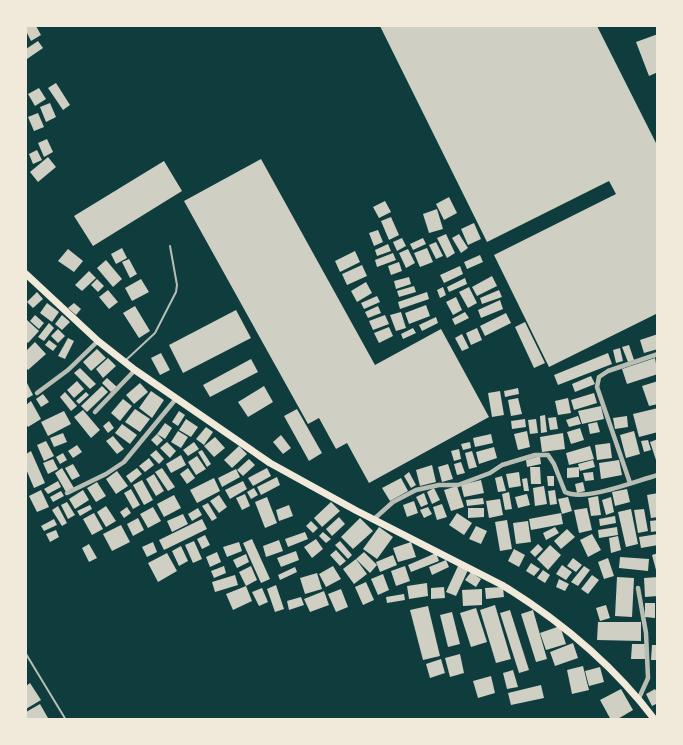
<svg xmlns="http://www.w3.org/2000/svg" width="683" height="745" viewBox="0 0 683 745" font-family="Roboto,sans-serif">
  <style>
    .building { fill: #cfcfc3 }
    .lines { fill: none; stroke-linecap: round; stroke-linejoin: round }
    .service { stroke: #b8beb3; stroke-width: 2 }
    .minor { stroke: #b8beb3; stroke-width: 4.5 }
    .secondary { stroke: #f1e9da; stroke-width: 7 }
  </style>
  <rect width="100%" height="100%" fill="#0f3d3e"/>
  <g class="building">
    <polygon points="26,26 36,26 41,35 31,41 26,31"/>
    <polygon points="380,26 597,26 658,147 658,313 549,367 494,255 616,194 609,181 487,242"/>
    <polygon points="658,34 658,72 649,76 636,42"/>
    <polygon points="38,41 43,48 27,59 26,49"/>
    <polygon points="56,83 70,105 63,110 48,88"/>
    <polygon points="39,88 46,99 35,106 28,94"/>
    <polygon points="50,103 56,117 46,122 40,107"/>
    <polygon points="38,113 44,127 34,131 28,117"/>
    <polygon points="47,139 53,152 44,157 38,143"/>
    <polygon points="37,150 42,160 33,164 29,154"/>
    <polygon points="48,157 56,167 38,182 30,172"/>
    <polygon points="261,159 375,365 441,329 489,417 369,483 347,443 336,449 319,418 308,424 184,201"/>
    <polygon points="164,161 182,191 93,246 74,216"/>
    <polygon points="449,197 457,213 444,220 436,204"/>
    <polygon points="385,201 391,212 379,218 373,207"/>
    <polygon points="437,209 443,229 429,233 423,214"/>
    <polygon points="391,217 399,235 389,240 381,221"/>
    <polygon points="474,223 481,239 468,245 461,229"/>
    <polygon points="378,230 383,242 374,246 369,233"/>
    <polygon points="446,234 455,253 447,258 437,238"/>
    <polygon points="459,234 468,248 461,253 452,238"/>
    <polygon points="402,238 406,246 397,251 393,242"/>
    <polygon points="423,238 426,244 413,250 410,244"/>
    <polygon points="436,242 443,256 436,259 429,245"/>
    <polygon points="388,244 391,251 377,256 375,250"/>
    <polygon points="122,248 127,258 116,264 111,254"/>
    <polygon points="427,248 433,262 420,267 414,253"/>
    <polygon points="68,249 83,261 74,272 58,261"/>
    <polygon points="408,249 415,263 406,268 399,253"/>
    <polygon points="355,251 360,262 340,272 335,261"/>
    <polygon points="393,253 396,260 377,267 375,260"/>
    <polygon points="480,255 483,262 467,269 464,262"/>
    <polygon points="129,259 137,274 130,278 122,262"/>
    <polygon points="106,260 122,279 113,287 97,268"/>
    <polygon points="399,262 402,271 391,275 388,266"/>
    <polygon points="362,265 367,276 347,285 342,274"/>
    <polygon points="460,266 463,274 444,283 440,275"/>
    <polygon points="89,271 96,278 82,291 75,285"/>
    <polygon points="492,276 497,286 477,296 472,287"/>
    <polygon points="409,277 411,284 396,289 394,281"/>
    <polygon points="465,278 467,284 449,292 447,287"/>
    <polygon points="97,279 104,286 98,292 91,285"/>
    <polygon points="141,279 149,292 132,301 125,288"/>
    <polygon points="366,282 372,293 357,302 351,291"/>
    <polygon points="414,286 416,292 399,297 397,291"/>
    <polygon points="443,287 446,295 440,298 437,290"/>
    <polygon points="469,287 477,303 468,308 459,292"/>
    <polygon points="108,290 118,302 109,309 99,297"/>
    <polygon points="499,290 502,297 482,304 480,298"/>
    <polygon points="37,292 43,299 33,308 27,302"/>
    <polygon points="427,292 429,299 400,309 398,302"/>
    <polygon points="377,296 380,302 364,309 361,303"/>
    <polygon points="456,297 462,310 453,315 446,302"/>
    <polygon points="500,300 503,309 481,318 478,310"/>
    <polygon points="47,303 59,312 52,322 40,313"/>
    <polygon points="74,303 81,309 76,315 68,308"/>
    <polygon points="426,305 430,316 409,324 405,313"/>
    <polygon points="135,306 150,331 139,338 123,313"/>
    <polygon points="378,306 381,313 368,318 365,312"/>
    <polygon points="236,310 251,338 183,373 169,345"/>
    <polygon points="401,312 406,328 396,331 390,315"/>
    <polygon points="465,312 469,318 455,325 452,319"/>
    <polygon points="506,313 511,323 485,336 480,326"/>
    <polygon points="35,315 44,323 39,329 30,321"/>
    <polygon points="62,315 70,322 62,330 55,324"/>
    <polygon points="385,315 389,324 373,330 369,321"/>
    <polygon points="436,317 438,323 422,331 419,325"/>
    <polygon points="27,320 39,331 28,343 26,341"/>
    <polygon points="525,322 545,363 534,368 515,327"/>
    <polygon points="49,323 54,328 44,341 38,337"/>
    <polygon points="389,327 393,336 379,343 374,333"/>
    <polygon points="413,328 416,333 403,339 401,334"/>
    <polygon points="477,328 482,340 471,345 466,333"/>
    <polygon points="58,329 65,336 58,343 51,336"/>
    <polygon points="462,334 469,348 462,351 455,338"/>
    <polygon points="658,334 658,349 644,353 640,340"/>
    <polygon points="68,338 74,341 65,359 58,356"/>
    <polygon points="49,340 57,346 53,351 45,345"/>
    <polygon points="35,342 46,354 28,370 26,367 26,351 31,346 32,347 31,346"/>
    <polygon points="629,345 634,360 628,362 622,347"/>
    <polygon points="620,348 623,361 616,363 613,350"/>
    <polygon points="97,349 106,358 91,371 83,362"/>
    <polygon points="161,353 170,370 160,375 151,358"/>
    <polygon points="608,353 612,364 558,385 554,375"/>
    <polygon points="108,358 116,366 103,378 96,369"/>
    <polygon points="655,358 658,374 627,384 622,369"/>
    <polygon points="251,359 258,372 210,397 203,385"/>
    <polygon points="80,368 96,384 90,389 74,373"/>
    <polygon points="591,376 595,384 575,392 572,384"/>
    <polygon points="107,378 117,387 111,392 102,383"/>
    <polygon points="26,381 33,395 26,399"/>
    <polygon points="77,381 84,389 74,398 67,390"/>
    <polygon points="658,381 658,404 649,406 642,386"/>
    <polygon points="140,383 148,392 134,404 126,395"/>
    <polygon points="102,386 108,392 87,412 81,406"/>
    <polygon points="264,386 273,402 248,417 238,402"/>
    <polygon points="518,388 519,394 505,397 504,391"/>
    <polygon points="151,391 164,400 152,418 139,408"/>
    <polygon points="500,391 504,415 492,417 488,393"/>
    <polygon points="65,392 77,406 71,411 60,397"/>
    <polygon points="86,392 89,395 79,404 76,401"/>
    <polygon points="594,393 597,403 574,410 571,400"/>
    <polygon points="43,394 49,402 41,407 36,399"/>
    <polygon points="518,398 522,414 511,416 508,400"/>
    <polygon points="568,398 571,413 558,415 555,401"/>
    <polygon points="123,399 132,406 120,421 111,413"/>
    <polygon points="31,401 41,419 28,427 26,424 26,405"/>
    <polygon points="601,406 604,419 582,424 578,411"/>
    <polygon points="658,408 658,432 639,437 633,414"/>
    <polygon points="135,409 150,419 140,432 125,422"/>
    <polygon points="297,409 322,453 309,461 284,416"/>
    <polygon points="83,410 100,430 91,438 74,417"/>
    <polygon points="64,411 71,424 48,436 41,422"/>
    <polygon points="179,411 185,415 178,426 172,422"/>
    <polygon points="545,415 547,432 541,433 540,416"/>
    <polygon points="578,416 581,424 569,427 566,420"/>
    <polygon points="627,416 628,427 615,429 613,418"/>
    <polygon points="556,417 558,429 550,430 548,418"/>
    <polygon points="186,419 198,427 191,437 179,430"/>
    <polygon points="525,419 526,427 512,429 511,421"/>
    <polygon points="536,419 538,433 530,434 528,420"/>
    <polygon points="109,421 114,428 108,433 103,426"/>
    <polygon points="597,422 600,432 590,434 588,424"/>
    <polygon points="165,423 172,428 165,439 157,434"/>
    <polygon points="122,424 137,435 130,444 115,433"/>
    <polygon points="206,427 213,432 204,445 196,439"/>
    <polygon points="580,428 584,440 571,444 567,432"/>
    <polygon points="178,431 188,437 181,448 171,442"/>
    <polygon points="527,431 530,447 518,450 514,434"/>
    <polygon points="634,431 640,454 626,458 620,435"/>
    <polygon points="63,433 67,442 54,447 50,438"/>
    <polygon points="563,433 565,449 542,452 540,437"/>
    <polygon points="157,434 163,440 157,446 151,440"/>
    <polygon points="491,434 493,443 475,447 473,438"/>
    <polygon points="281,435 291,448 283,454 273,442"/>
    <polygon points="113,436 124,449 117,454 106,441"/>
    <polygon points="215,437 225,448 214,457 204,446"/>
    <polygon points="658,439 658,463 657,463 650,442"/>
    <polygon points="648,440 651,450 644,452 641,441"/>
    <polygon points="46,441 54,456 44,461 37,445"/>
    <polygon points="167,442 176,451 170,458 160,448"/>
    <polygon points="194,442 199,449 188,456 183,450"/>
    <polygon points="470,442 471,448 463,450 461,444"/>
    <polygon points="610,443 612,458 597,460 595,445"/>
    <polygon points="77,445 82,452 73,458 68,451"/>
    <polygon points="239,446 247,454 232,468 224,460"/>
    <polygon points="590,446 594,459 569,465 566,453"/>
    <polygon points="494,447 497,458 479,464 476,452"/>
    <polygon points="459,449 461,459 454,461 451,451"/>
    <polygon points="156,450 164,459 159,464 150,455"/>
    <polygon points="202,450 211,464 207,467 198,452"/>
    <polygon points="31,451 45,483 34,488 26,469 26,454"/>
    <polygon points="472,451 477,467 469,469 465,453"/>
    <polygon points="63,453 67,460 60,464 56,457"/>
    <polygon points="181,455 186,465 171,473 166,464"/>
    <polygon points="197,456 206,469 196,475 188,462"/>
    <polygon points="540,456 541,464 527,467 526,460"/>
    <polygon points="149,458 154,465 145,472 139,466"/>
    <polygon points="53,459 58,469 48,474 43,463"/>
    <polygon points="249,459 255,465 243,476 237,470"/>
    <polygon points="593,460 595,467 580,471 578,464"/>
    <polygon points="619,460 622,475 601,479 599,463"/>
    <polygon points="461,462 465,473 457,475 454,464"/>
    <polygon points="73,464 80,476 72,480 65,468"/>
    <polygon points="448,464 453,479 442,482 438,467"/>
    <polygon points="432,465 436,482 420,486 416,470"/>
    <polygon points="530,467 540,467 541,484 531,484"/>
    <polygon points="579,467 579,477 567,478 567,468"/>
    <polygon points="62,468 74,488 66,492 55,473"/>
    <polygon points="137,468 142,474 131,483 126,476"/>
    <polygon points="162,468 175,487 168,491 155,472"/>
    <polygon points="188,468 195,478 187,484 180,474"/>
    <polygon points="267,468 271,476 253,486 248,478"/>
    <polygon points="236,469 240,477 222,487 218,478"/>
    <polygon points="117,471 128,486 116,494 106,479"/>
    <polygon points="409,472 416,485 411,488 404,476"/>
    <polygon points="519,472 521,486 509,488 506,474"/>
    <polygon points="593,472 594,480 585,481 583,473"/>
    <polygon points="154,474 164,491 156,496 146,479"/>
    <polygon points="502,476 506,491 498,492 495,478"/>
    <polygon points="547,476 554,476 554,486 548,486"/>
    <polygon points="277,477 280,485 261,495 257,487"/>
    <polygon points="214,478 220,491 197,503 190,490"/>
    <polygon points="401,478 408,491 390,501 382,488"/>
    <polygon points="527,478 529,491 524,491 522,479"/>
    <polygon points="142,480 153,500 144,505 133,485"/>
    <polygon points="481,480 484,493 464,497 461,485"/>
    <polygon points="58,481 61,487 48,494 44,489"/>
    <polygon points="243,481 247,489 230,499 225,490"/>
    <polygon points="97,482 106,496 96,502 87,488"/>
    <polygon points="583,482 585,491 577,493 575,484"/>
    <polygon points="457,486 464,507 451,511 444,490"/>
    <polygon points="544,486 547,504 535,506 533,488"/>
    <polygon points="254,488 258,495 251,499 247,492"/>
    <polygon points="434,488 440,500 432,504 427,492"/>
    <polygon points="131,489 140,505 133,509 124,493"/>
    <polygon points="627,489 630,502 615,506 612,492"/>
    <polygon points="41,490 49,507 37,512 29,496"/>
    <polygon points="83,490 89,500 75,509 69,499"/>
    <polygon points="555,490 557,504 550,505 548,491"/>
    <polygon points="61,491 64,496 53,502 50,497"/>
    <polygon points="509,492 512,509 505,510 502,494"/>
    <polygon points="424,493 428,504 421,507 416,497"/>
    <polygon points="658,493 658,517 651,518 647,495"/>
    <polygon points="245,494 250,506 242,510 236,498"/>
    <polygon points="527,494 530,505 518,508 515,497"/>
    <polygon points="174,495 181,508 164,517 157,504"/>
    <polygon points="219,495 227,507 219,513 210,501"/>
    <polygon points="598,496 601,515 591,516 588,498"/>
    <polygon points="267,497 277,523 265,528 255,502"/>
    <polygon points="568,497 572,511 562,514 558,499"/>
    <polygon points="611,497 614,512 606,515 602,500"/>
    <polygon points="483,498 484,504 467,506 466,500"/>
    <polygon points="500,499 503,515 489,518 486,501"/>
    <polygon points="414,501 418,513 407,517 403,505"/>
    <polygon points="67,502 75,515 68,519 61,505"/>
    <polygon points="331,502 340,511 322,527 314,518"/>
    <polygon points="208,503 217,518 212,521 202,506"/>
    <polygon points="442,504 447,517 437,520 433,507"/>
    <polygon points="90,505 92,509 80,516 77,511"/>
    <polygon points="289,505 293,516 279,521 276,510"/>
    <polygon points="58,506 67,523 62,526 52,510"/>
    <polygon points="106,506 116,521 106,527 97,512"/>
    <polygon points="127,507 131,513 124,518 120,512"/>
    <polygon points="153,507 161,521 148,528 140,514"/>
    <polygon points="428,507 432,514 424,518 420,510"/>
    <polygon points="198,508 202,515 192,521 188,514"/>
    <polygon points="468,508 484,508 484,517 468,518"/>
    <polygon points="587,508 592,530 579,533 574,510"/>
    <polygon points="631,509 638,544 626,547 618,512"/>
    <polygon points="644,509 648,531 638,533 634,510"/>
    <polygon points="94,513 103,529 92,535 83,519"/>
    <polygon points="457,513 472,523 464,535 449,525"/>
    <polygon points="561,513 563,524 531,530 529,519"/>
    <polygon points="183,514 188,524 172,532 167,521"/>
    <polygon points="615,516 616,523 600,526 599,519"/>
    <polygon points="339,517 345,524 332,536 326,529"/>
    <polygon points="138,518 144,530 133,536 127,524"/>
    <polygon points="360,518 373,531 353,549 341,537"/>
    <polygon points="54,519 57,525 44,531 41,526"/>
    <polygon points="202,519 207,529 164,550 159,540"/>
    <polygon points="507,520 512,549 500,551 495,522"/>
    <polygon points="658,520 658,531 651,532 650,521"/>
    <polygon points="311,521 318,528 313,533 306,526"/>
    <polygon points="528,521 531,542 516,544 513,523"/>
    <polygon points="121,525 130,542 112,551 103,534"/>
    <polygon points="476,526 487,531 481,544 469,539"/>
    <polygon points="379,527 393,537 377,559 363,549"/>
    <polygon points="555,527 559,533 546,540 543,533"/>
    <polygon points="617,527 618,535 599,538 598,530"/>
    <polygon points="567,529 575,537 561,549 554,541"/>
    <polygon points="56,530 59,537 50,542 46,534"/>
    <polygon points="305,532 308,539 288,547 285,539"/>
    <polygon points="323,532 331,539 326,543 319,536"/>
    <polygon points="592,534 601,550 588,557 580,540"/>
    <polygon points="658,534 658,545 641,548 639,537"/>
    <polygon points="205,535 210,545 202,549 197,539"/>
    <polygon points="618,536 621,550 611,553 609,538"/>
    <polygon points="252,539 270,579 261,583 243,543"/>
    <polygon points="316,539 323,549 312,558 304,547"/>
    <polygon points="279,540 283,551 266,557 263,546"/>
    <polygon points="194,541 202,559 193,563 185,545"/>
    <polygon points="340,541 352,555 348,559 335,545"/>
    <polygon points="153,542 157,552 147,557 142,547"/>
    <polygon points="239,542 242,551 227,557 223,547"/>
    <polygon points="411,542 416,557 398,562 393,548"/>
    <polygon points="89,544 97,558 89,562 82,548"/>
    <polygon points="538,544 543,549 535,557 530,552"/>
    <polygon points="550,545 561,555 548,570 537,559"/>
    <polygon points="181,546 188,561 179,566 172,551"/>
    <polygon points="514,549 525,555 519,567 508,561"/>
    <polygon points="336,550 346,561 340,566 330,555"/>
    <polygon points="296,551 299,560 281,567 277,558"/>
    <polygon points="217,552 221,562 210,567 206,557"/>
    <polygon points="364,552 377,565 370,573 356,559"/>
    <polygon points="167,553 177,571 158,582 148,563"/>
    <polygon points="436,553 439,561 411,572 408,565"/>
    <polygon points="658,553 658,569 656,570 652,555"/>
    <polygon points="246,554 249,562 237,568 233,560"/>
    <polygon points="393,555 397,565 380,572 376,562"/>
    <polygon points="620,557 649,559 648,571 619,568"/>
    <polygon points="573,558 582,565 576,572 567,566"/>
    <polygon points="608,558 614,576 604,579 598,562"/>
    <polygon points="356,559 367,574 354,584 343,569"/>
    <polygon points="446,560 449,567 432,575 429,567"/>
    <polygon points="531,563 540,569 534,576 526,571"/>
    <polygon points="562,565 572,572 566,580 556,574"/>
    <polygon points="224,566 226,573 214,578 211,571"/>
    <polygon points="251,566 257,580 246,586 252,601 233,610 226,594 246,586 239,572"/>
    <polygon points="333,566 341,579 326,587 319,574"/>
    <polygon points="405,566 410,581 396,586 391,571"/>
    <polygon points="458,566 468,570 456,596 446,592"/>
    <polygon points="584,566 590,570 578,586 571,582"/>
    <polygon points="295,567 297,572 280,580 278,575"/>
    <polygon points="543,570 550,575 545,583 537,578"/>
    <polygon points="471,572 481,579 476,587 465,580"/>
    <polygon points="317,573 322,589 305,594 300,578"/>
    <polygon points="383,574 389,590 378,595 371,579"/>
    <polygon points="235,575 238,585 215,592 212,582"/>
    <polygon points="592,575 599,580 588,594 581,589"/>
    <polygon points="617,577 634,578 632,617 615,616"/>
    <polygon points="658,577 658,596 645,597 644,578"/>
    <polygon points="559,579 569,584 565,591 556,587"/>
    <polygon points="366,582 374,600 363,605 355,587"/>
    <polygon points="427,583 428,596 409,599 407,586"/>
    <polygon points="276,585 284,609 275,612 267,589"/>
    <polygon points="444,587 445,598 431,599 431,588"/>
    <polygon points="503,587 504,597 486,599 485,588"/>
    <polygon points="262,588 268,602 259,606 252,592"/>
    <polygon points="341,589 348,607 336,612 328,594"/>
    <polygon points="482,589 482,605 463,606 462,590"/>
    <polygon points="324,591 329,605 310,612 304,599"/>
    <polygon points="404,594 405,600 387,603 386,597"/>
    <polygon points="301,597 304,605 289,610 287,601"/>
    <polygon points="645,603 655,603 655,618 645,617"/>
    <polygon points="495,605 511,659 496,663 480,610"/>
    <polygon points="606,605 610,618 600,621 596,608"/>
    <polygon points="428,606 440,656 423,660 410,610"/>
    <polygon points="476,608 487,642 471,647 460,613"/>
    <polygon points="510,610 529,670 519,673 500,613"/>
    <polygon points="533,610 547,659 536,662 521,614"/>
    <polygon points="452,612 460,644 448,647 440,615"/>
    <polygon points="598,622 641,622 641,641 597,640"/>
    <polygon points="560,626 566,644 546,650 540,633"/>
    <polygon points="573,643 578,658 555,666 550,652"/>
    <polygon points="632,644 645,644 645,659 631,659"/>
    <polygon points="652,645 658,645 658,660 651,660"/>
    <polygon points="460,654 464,673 450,677 445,658"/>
    <polygon points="441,659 445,673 430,678 426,664"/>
    <polygon points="583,666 589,690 572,694 567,670"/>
    <polygon points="600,667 604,682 589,686 585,671"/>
    <polygon points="513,670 518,687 507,689 503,673"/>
    <polygon points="491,676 495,693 478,698 473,681"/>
    <polygon points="30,683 41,700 26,709 26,686"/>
    <polygon points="541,685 544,698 511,705 508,693"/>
    <polygon points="621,689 633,710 616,720 611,720 600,700"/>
    <polygon points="655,689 658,694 658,703 652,706 646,694"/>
    <polygon points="40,704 48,718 26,720 26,712"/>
  </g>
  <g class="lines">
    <g class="service">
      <polyline points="126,360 155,333 176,292 177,285 170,246"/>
      <polyline points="26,654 66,720"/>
    </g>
    <g class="minor">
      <polyline points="37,393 68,370 98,341"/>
      <polyline points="95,412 135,370"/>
      <polyline points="630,483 597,387 599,377 608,371 658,354"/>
      <polyline points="67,493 106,474 124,462 175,400"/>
      <path d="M374 519 393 502 416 490 439 485H458L490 473 502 465 535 455H548L554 464 565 492C585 502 635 481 658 475"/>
      <polyline points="638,588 646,633 648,678 639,698"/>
    </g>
    <path class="secondary" d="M26 274 98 341 135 370 270 463 357 511 502 585C559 620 614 666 655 720"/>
  </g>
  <rect width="683" height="745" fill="none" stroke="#f1e9da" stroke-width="54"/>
</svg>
